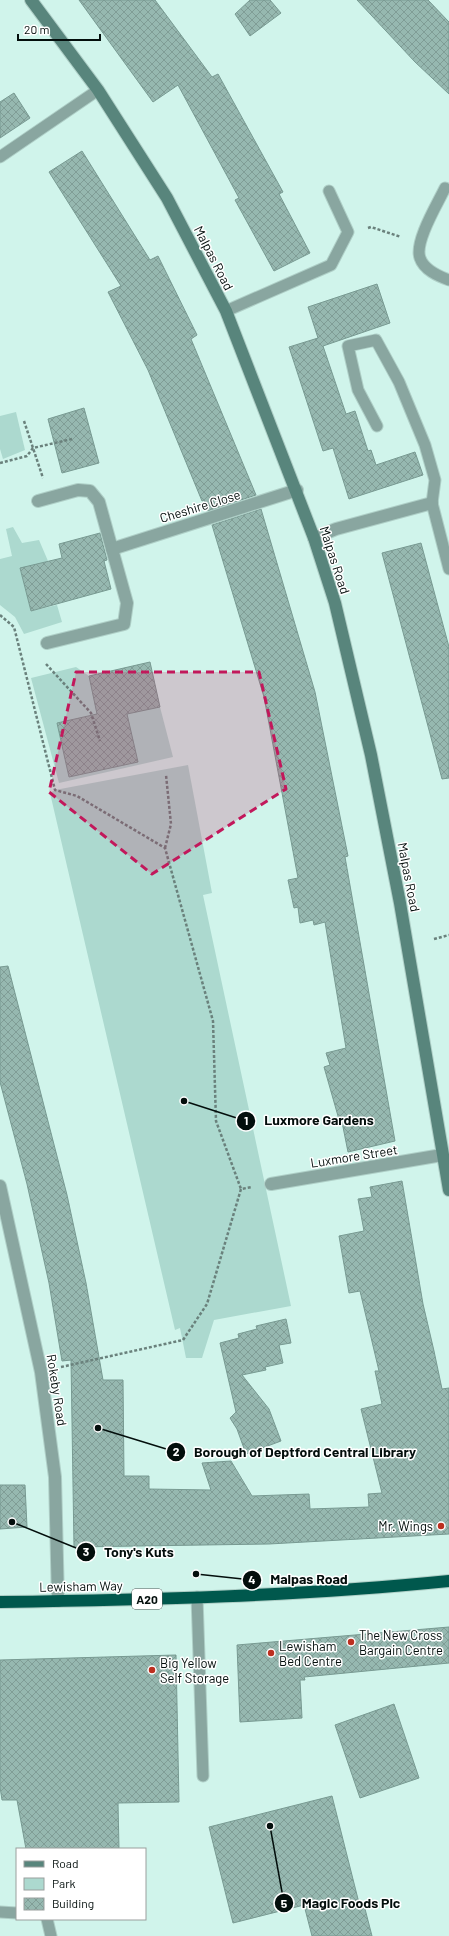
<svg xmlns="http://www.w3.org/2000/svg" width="449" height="1936" viewBox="0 0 449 1936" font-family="Barlow,sans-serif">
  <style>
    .green { fill: #acd9cf }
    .building { fill: url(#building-cross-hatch); stroke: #789a92 }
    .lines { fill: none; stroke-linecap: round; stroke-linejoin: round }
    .lane-casing { stroke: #afcfc7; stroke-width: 13 }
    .street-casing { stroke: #afcfc7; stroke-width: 14 }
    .secondary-casing { stroke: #afcfc7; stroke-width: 14 }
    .highway-casing { stroke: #afcfc7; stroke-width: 14 }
    .path { stroke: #6a817c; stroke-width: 2.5; stroke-dasharray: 3 2; stroke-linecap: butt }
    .lane { stroke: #89a6a0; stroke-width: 11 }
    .street { stroke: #89a6a0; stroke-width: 12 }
    .secondary { stroke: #58857c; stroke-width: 12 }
    .highway { stroke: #00584d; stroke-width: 12 }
    .marked { fill: #c2185b; fill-opacity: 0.2; stroke: #c2185b; stroke-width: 3; stroke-dasharray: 8 5; stroke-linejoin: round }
    .poi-dot { fill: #bc2f20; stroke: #fff; stroke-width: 1.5 }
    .labels { text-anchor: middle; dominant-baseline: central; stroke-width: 3; stroke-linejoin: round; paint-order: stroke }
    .shield { fill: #fff; stroke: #4f5655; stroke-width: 1 }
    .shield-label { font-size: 12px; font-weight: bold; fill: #030e0c }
    .street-label { font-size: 13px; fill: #030e0c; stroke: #fff }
    .poi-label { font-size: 13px; fill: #030e0c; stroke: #fff; text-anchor: start }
    .leader { fill: none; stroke: #030e0c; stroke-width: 1.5 }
    .callout-dot { fill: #030e0c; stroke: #fff; stroke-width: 1.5 }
    .mark-label { font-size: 12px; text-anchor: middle; font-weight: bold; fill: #fff }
    .callout-label { font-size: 14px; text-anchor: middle; font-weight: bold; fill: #030e0c; stroke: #fff; stroke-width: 3; stroke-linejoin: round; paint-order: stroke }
  </style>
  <defs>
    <pattern id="building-cross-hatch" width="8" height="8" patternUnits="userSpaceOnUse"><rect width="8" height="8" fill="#96b8b0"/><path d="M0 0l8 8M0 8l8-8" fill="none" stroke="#809d96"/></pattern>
  </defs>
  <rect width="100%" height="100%" fill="#d0f4eb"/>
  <g class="green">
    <polygon points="16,412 25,450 3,459 0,449 0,416"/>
    <polygon points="13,527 22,543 39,540 48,561 20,569 31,611 57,605 62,622 24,634 15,617 0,605 0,559 12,556 6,529"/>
    <polygon points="76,667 89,676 99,721 93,742 88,716 58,723 69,777 137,762 127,714 160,707 173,757 59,783 31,678"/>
    <polygon points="188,765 212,893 203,895 291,1306 214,1320 202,1358 186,1358 180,1328 175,1330 50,793 55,790"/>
  </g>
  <g class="building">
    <polygon points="79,0 155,0 212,77 218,74 283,192 279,194 310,253 274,271 235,200 239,198 178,85 153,102"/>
    <polygon points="250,0 270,0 281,13 250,36 235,14"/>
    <polygon points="357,0 428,0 449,22 449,94 415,62"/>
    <polygon points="14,93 30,118 0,138 0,102"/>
    <polygon points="82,151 150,260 158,256 197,335 191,339 256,495 208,511 204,500 202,501 148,370 108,292 121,286 49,172"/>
    <polygon points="377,284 390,323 323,346 346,414 355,411 368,451 371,450 376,465 415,452 423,475 349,499 333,448 323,451 289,347 318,338 308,307"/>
    <polygon points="84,408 99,463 62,473 48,419"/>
    <polygon points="261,509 315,692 348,856 345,857 395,1141 348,1152 342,1122 340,1123 324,1067 330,1065 326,1053 346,1048 325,922 314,925 313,920 300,923 298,907 294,908 288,880 298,878 264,697 212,525"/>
    <polygon points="100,533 107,560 104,561 111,589 31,611 20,568 62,558 59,544"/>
    <polygon points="421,543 449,647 449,778 442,779 382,553"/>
    <polygon points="150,662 160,707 127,714 138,762 69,777 57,723 97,714 89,676"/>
    <polygon points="8,966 67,1195 86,1283 103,1380 123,1380 124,1476 149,1476 149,1489 211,1490 202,1463 231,1461 252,1496 309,1494 310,1509 369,1507 368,1494 382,1493 361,1409 382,1404 375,1371 379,1371 360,1291 349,1293 339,1236 364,1231 358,1199 372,1197 370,1187 402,1181 423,1304 434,1351 442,1389 449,1388 449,1534 269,1544 74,1547 71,1360 62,1361 49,1283 27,1184 0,1082 0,967"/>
    <polygon points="286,1319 291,1343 279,1345 283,1363 265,1367 266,1370 242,1375 269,1409 281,1441 246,1454 237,1429 230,1418 236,1412 220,1343 239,1338 238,1334 257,1329 256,1326"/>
    <polygon points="0,1485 25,1485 27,1527 0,1529"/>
    <polygon points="449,1627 449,1663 304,1677 305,1680 300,1680 302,1718 240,1722 237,1645"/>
    <polygon points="176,1655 179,1802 118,1803 119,1849 26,1849 17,1800 2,1800 0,1787 0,1660"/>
    <polygon points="394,1704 419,1778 360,1798 335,1725"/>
    <polygon points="332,1796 360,1907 364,1905 372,1936 312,1936 304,1905 233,1923 209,1827"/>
  </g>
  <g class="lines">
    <g class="lane-casing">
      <g id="lane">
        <polyline points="0,157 98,90"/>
        <path d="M445 188C438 203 414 242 420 258 424 270 438 276 449 280"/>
        <polyline points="226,311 331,265 348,232 329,191"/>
        <polyline points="377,426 358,390 348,346 376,340 399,382 425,445 435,480 432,503 449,569"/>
        <polyline points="197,1597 203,1776"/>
        <polyline points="0,1912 17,1913"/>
        <polyline points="47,1919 51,1936"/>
      </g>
    </g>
    <g class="street-casing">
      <g id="street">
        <polyline points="38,501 78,490 90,491 99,502 112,549"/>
        <polyline points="314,538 336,529 432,503"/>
        <polyline points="47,643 124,624 127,603 112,549 297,490"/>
        <polyline points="271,1184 442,1155"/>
        <polyline points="0,1186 41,1372 55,1477 58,1601"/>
      </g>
    </g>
    <g class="secondary-casing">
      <polyline id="secondary" points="31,0 98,90 167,198 226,311 314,538 335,603 371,755 400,903 449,1190"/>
    </g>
    <g class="highway-casing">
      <path id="highway" d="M0 1602C150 1600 300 1596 449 1581"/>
    </g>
    <g class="path">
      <polyline points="368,228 371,227 401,237"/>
      <polyline points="24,421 43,478"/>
      <polyline points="0,463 27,456 33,448 72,439"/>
      <polyline points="0,615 14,627 55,790 77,796 165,848 213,1021 216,1121 241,1189"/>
      <polyline points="46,664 91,713 100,741"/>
      <polyline points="165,848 171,824 166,775"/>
      <polyline points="434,939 449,935"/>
      <polyline points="61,1367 183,1340 207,1304 241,1189 252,1187"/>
    </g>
    <use href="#lane" class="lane"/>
    <use href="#street" class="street"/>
    <use href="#secondary" class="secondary"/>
    <use href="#highway" class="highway"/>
  </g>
  <path class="marked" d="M76 672H259L286 789 152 874 49 792Z"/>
  <g class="poi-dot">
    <circle cx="441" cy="1526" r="4"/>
    <circle cx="351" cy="1642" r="4"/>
    <circle cx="271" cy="1653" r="4"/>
    <circle cx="152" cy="1670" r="4"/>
  </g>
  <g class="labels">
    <rect class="shield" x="132" y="1589" width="30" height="20" rx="3"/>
    <g class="shield-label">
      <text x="147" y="1599">A20</text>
    </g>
    <g class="street-label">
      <text transform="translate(214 258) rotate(63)">Malpas Road</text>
      <text transform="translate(200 506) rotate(-17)">Cheshire Close</text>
      <text transform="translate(335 560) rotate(72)">Malpas Road</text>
      <text transform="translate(409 877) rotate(79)">Malpas Road</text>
      <text transform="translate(354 1156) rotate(-9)">Luxmore Street</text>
      <text transform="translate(57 1390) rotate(81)">Rokeby Road</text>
      <text transform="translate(81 1586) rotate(-1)">Lewisham Way</text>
    </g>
    <g class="poi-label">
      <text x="433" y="1526" text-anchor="end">Mr. Wings</text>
      <text x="359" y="1635">The New Cross<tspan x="359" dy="15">Bargain Centre</tspan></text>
      <text x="279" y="1646">Lewisham<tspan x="279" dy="15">Bed Centre</tspan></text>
      <text x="160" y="1663">Big Yellow<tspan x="160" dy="15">Self Storage</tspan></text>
    </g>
  </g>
  <path class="leader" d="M184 1101L246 1121M98 1428L176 1452M12 1522L86 1552M196 1574L252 1580M270 1826L284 1903"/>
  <g class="callout-dot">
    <circle cx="184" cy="1101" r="4"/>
    <circle cx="98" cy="1428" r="4"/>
    <circle cx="12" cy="1522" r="4"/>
    <circle cx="196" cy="1574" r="4"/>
    <circle cx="270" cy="1826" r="4"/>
    <circle cx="246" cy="1121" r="10"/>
    <circle cx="176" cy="1452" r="10"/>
    <circle cx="86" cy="1552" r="10"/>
    <circle cx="252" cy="1580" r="10"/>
    <circle cx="284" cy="1903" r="10"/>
  </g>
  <g class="mark-label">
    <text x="246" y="1125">1</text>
    <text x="176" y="1456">2</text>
    <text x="86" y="1556">3</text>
    <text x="252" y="1584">4</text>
    <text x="284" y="1908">5</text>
  </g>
  <g class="callout-label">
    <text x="319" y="1125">Luxmore Gardens</text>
    <text x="305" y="1457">Borough of Deptford Central Library</text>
    <text x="139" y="1557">Tony's Kuts</text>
    <text x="309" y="1584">Malpas Road</text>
    <text x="351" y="1908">Magic Foods Plc</text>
  </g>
  <rect x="16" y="1848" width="130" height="72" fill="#ffffff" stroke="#9a9f9e"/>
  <rect x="24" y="1861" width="20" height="6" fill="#58857c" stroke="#9a9f9e"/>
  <text x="52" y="1868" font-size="12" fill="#030e0c">Road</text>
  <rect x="24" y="1878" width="20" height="12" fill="#acd9cf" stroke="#9a9f9e"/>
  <text x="52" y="1888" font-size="12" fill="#030e0c">Park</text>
  <rect x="24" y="1898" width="20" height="12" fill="url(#building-cross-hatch)" stroke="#9a9f9e"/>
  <text x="52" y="1908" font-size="12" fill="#030e0c">Building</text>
  <path d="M18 34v6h82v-6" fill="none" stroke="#030e0c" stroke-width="2"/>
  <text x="24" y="34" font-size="12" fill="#030e0c" stroke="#ffffff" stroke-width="3" paint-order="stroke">20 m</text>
</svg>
